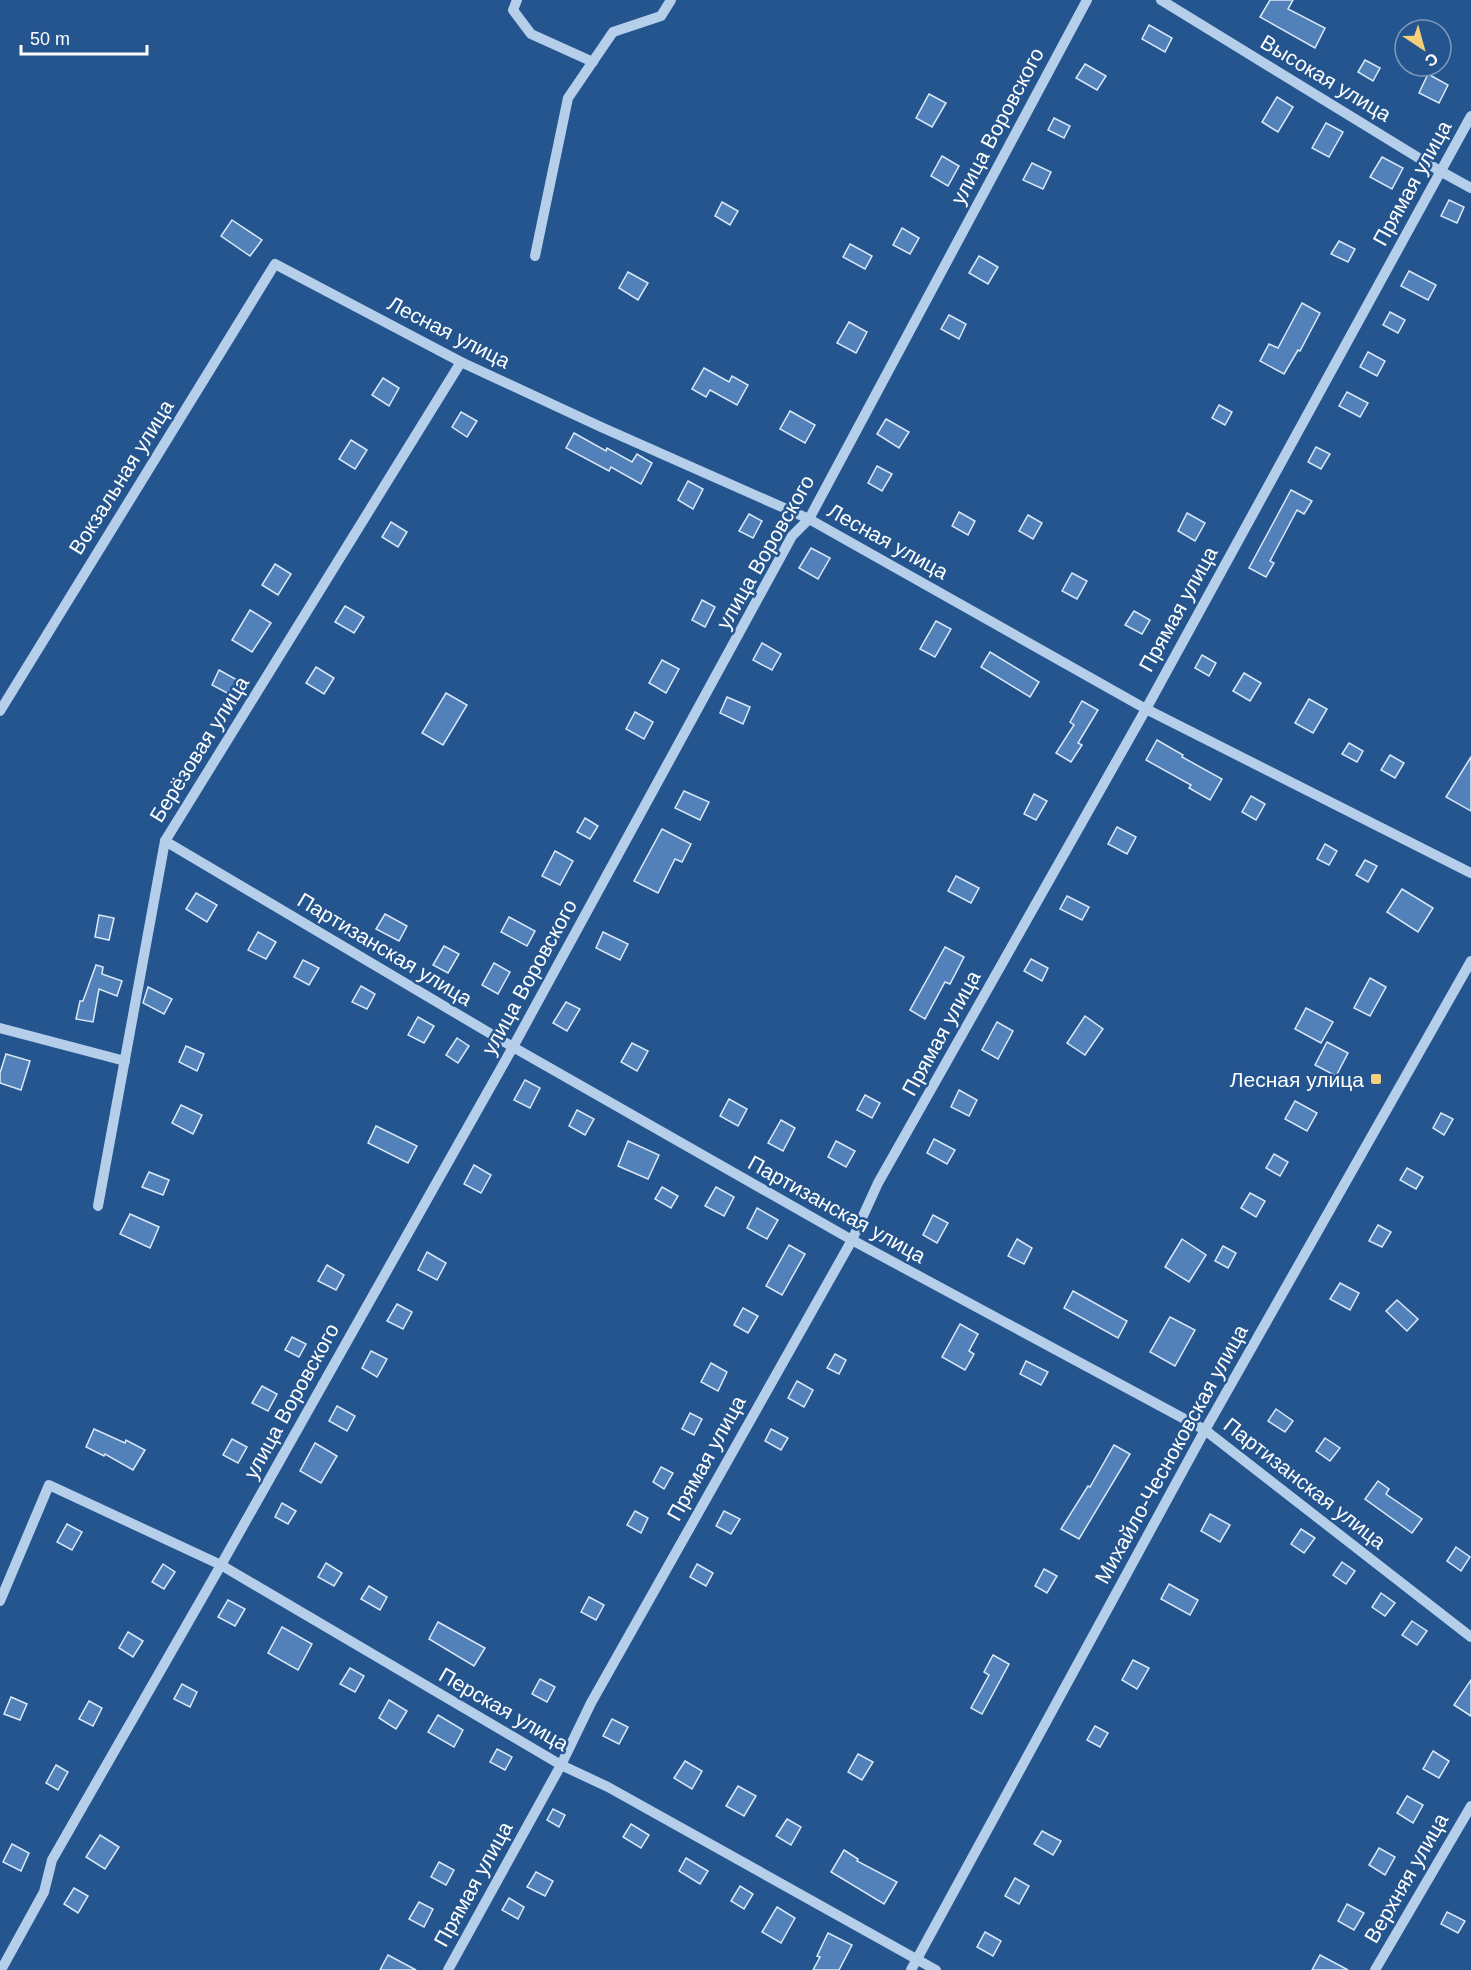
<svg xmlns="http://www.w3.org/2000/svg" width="1471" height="1970" viewBox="0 0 1471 1970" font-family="Helvetica,sans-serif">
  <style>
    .building { fill: #5181b8; stroke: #dae9f9; stroke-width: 1.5 }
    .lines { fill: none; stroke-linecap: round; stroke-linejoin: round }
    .minor { stroke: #b5cfeb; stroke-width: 10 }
    .poi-dot { fill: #f5d079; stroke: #25558f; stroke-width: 2 }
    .labels { text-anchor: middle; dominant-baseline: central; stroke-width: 5; stroke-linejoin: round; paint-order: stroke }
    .street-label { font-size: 21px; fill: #fff; stroke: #25558f }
    .poi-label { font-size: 21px; fill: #fff; stroke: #25558f; text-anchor: end }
  </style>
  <rect width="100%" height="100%" fill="#25558f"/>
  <g class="building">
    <polygon points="1270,0 1293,0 1288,9 1325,28 1315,48 1260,17"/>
    <polygon points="1149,25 1172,38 1165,52 1142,39"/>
    <polygon points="1365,60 1380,68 1373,81 1358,72"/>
    <polygon points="1085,64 1106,76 1097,90 1076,78"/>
    <polygon points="1428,74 1448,85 1439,103 1419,93"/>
    <polygon points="929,94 946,103 932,127 916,118"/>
    <polygon points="1277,97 1293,107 1278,132 1262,122"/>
    <polygon points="1054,118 1070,126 1064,138 1048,130"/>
    <polygon points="1326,123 1343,132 1329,157 1312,148"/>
    <polygon points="942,156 959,166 948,186 931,176"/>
    <polygon points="1382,157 1403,168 1392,189 1370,177"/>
    <polygon points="1032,163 1051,172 1043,189 1023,180"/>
    <polygon points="1449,200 1464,207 1457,223 1441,216"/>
    <polygon points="722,202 738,211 730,225 715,216"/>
    <polygon points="232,220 262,240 250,256 221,236"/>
    <polygon points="902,228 919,238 910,254 893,245"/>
    <polygon points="1339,241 1355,249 1348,262 1331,254"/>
    <polygon points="850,244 872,256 865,269 843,257"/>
    <polygon points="979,256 998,267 988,284 969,273"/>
    <polygon points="1409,271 1436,285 1428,300 1401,286"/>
    <polygon points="628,272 648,283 638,300 619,288"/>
    <polygon points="1302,303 1320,313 1300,351 1298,350 1284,374 1260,361 1269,344 1278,348"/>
    <polygon points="1390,312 1405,320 1398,333 1383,325"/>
    <polygon points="949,315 966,324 959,339 941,329"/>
    <polygon points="849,322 867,332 856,353 837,343"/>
    <polygon points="1368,352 1385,361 1377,376 1360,367"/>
    <polygon points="704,368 729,382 732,376 748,385 737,405 710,390 706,397 692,389"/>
    <polygon points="383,378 399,388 389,406 372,395"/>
    <polygon points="1347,392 1368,403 1360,417 1339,406"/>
    <polygon points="1219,405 1232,412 1225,425 1212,418"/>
    <polygon points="790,411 815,425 805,443 780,429"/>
    <polygon points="461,412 477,421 467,437 452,427"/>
    <polygon points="886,419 909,432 899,448 877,434"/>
    <polygon points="574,433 606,451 607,448 632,462 637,454 652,463 641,484 611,467 609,471 566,448"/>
    <polygon points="351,440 367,450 355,469 339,459"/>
    <polygon points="1316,447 1330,454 1321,469 1308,462"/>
    <polygon points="877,466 892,474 882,491 868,483"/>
    <polygon points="688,481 703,489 693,509 678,500"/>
    <polygon points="1291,490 1312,501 1304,514 1297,510 1270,561 1274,563 1266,577 1249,568"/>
    <polygon points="959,512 975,521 968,535 952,526"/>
    <polygon points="1187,513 1205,523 1195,541 1178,531"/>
    <polygon points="749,514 762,521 753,538 739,531"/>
    <polygon points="1028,515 1042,523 1033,539 1019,531"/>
    <polygon points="391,522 407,532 398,547 382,537"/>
    <polygon points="811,548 830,558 818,579 799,568"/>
    <polygon points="275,564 291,574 278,595 262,585"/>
    <polygon points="1072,573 1087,581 1077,599 1062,591"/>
    <polygon points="702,600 715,607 705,627 692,620"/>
    <polygon points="345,606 364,617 354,633 335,622"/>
    <polygon points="250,610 271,623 252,652 232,640"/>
    <polygon points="1134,611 1150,620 1142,634 1125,625"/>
    <polygon points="936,621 951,629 935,657 920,649"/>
    <polygon points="762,643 781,654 772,670 753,660"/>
    <polygon points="990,652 1039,682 1030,697 981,667"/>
    <polygon points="1202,655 1216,663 1209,676 1195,668"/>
    <polygon points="662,660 679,669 666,693 649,683"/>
    <polygon points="316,667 334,678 324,694 306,683"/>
    <polygon points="219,670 239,681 231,695 212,685"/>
    <polygon points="1244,673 1261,683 1250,701 1233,691"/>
    <polygon points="446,693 467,705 443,745 422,733"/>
    <polygon points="727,697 750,707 743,724 720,713"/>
    <polygon points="1309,699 1327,709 1313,733 1295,723"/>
    <polygon points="1082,701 1098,710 1078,743 1082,745 1071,762 1056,753 1074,725 1070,722"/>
    <polygon points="635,712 653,722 644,739 626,729"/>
    <polygon points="1157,740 1183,755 1182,757 1222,779 1210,800 1189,788 1191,785 1146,760"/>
    <polygon points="1349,743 1363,751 1357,762 1342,754"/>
    <polygon points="1390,755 1404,763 1395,778 1381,770"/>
    <polygon points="1471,757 1471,811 1446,797"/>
    <polygon points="684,791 709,802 700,820 675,808"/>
    <polygon points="1034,794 1047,801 1036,820 1024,814"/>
    <polygon points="1251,796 1265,804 1256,820 1242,812"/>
    <polygon points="585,818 598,826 590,839 577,832"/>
    <polygon points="1117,827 1136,837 1127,854 1108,844"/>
    <polygon points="662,829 691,844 682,862 675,859 658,893 634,881"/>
    <polygon points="1325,844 1337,851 1329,865 1317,859"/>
    <polygon points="555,851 573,861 560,885 542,876"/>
    <polygon points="1365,860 1377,866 1368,882 1356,875"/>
    <polygon points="956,876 979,888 971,903 948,891"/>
    <polygon points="1402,889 1433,908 1418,932 1387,912"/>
    <polygon points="196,893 217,905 207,922 186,909"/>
    <polygon points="1067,896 1089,907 1082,920 1060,909"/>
    <polygon points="385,914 407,926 399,941 376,929"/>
    <polygon points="99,915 114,918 109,940 95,937"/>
    <polygon points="509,917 535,931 527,946 501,932"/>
    <polygon points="258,932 276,942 266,959 248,950"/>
    <polygon points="603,932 628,944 620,960 596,948"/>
    <polygon points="444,946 459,954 448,973 433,965"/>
    <polygon points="945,947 964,957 950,984 945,982 925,1019 910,1010"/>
    <polygon points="1031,959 1048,968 1042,981 1024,971"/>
    <polygon points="303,960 319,968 309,985 294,977"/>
    <polygon points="494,963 510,972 498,994 482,985"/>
    <polygon points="96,965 103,967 102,974 122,981 117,996 99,989 93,1022 76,1019 80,1001 83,1001"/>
    <polygon points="1370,978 1386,987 1370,1016 1354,1008"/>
    <polygon points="361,986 375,994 367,1009 352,1002"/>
    <polygon points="148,987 172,999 164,1014 143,1003"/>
    <polygon points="566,1002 580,1009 567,1031 553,1023"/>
    <polygon points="1306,1008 1333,1022 1321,1043 1295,1029"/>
    <polygon points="1085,1016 1103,1029 1085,1055 1067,1043"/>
    <polygon points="418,1017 434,1026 424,1043 408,1035"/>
    <polygon points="997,1022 1013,1031 998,1059 982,1050"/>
    <polygon points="457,1038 469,1046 458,1063 446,1055"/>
    <polygon points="1327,1042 1348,1053 1336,1076 1315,1065"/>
    <polygon points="632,1043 648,1051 637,1071 621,1062"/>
    <polygon points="186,1046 204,1054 197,1071 179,1062"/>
    <polygon points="6,1054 30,1061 21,1090 0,1083 0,1073"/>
    <polygon points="525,1080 540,1088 530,1108 514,1100"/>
    <polygon points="959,1090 977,1100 969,1116 951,1107"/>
    <polygon points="865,1095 880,1103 872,1118 857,1110"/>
    <polygon points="729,1099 747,1109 738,1126 720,1116"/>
    <polygon points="1295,1101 1317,1113 1307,1131 1285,1119"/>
    <polygon points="181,1105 202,1115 193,1134 172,1123"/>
    <polygon points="577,1110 594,1119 585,1135 569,1126"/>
    <polygon points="1441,1113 1453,1119 1444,1135 1433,1128"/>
    <polygon points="781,1120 795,1128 783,1151 768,1143"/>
    <polygon points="376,1126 417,1146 408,1163 368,1143"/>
    <polygon points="934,1139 955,1150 947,1164 927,1153"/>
    <polygon points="628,1141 659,1155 648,1179 618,1166"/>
    <polygon points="836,1141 855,1151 846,1167 828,1157"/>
    <polygon points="1274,1154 1288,1162 1280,1176 1266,1168"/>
    <polygon points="474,1165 491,1175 481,1193 464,1184"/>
    <polygon points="1407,1168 1423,1177 1416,1189 1400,1180"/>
    <polygon points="149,1172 169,1180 163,1195 142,1187"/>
    <polygon points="662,1187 678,1196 671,1208 655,1199"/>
    <polygon points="716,1187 734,1197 724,1216 705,1206"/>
    <polygon points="1250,1193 1265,1201 1256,1217 1241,1208"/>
    <polygon points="757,1208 778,1220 767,1239 747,1228"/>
    <polygon points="130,1214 159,1227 150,1248 120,1234"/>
    <polygon points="933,1215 948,1223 937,1243 923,1235"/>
    <polygon points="1378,1225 1391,1232 1382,1247 1369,1241"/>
    <polygon points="1017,1239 1032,1248 1024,1264 1008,1256"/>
    <polygon points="1182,1239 1206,1255 1189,1282 1165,1267"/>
    <polygon points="789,1245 805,1254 782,1295 766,1286"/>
    <polygon points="1223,1246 1236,1253 1228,1268 1215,1261"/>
    <polygon points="427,1252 446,1263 437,1280 418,1270"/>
    <polygon points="327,1265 344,1275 336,1290 318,1281"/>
    <polygon points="1340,1283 1359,1293 1350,1310 1330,1299"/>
    <polygon points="1073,1291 1127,1321 1118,1338 1064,1308"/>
    <polygon points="1397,1300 1418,1319 1407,1331 1386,1311"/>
    <polygon points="397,1304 412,1312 403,1329 387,1321"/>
    <polygon points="743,1308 758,1316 748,1333 734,1325"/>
    <polygon points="1170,1317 1195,1330 1175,1366 1150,1352"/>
    <polygon points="960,1324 978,1334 969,1351 974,1354 965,1370 942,1357"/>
    <polygon points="292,1337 306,1344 299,1357 285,1350"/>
    <polygon points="371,1351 387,1359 377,1377 362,1368"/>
    <polygon points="835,1354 846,1360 839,1374 827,1368"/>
    <polygon points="1026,1361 1048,1372 1041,1385 1020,1374"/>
    <polygon points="711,1363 727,1372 718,1391 701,1382"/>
    <polygon points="797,1381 813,1390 804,1407 788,1398"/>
    <polygon points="262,1386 277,1394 268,1411 252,1403"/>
    <polygon points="337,1406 355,1416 347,1431 329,1421"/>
    <polygon points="1276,1409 1293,1421 1285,1432 1268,1421"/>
    <polygon points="690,1413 702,1419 694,1435 682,1429"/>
    <polygon points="94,1429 125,1443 126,1440 145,1450 133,1470 105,1454 104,1456 86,1447"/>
    <polygon points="771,1429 788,1438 781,1450 765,1441"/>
    <polygon points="1325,1438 1340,1448 1330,1461 1316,1451"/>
    <polygon points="232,1439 247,1447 238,1463 223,1455"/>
    <polygon points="315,1443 337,1456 321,1483 300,1471"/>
    <polygon points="1114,1445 1130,1454 1079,1539 1061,1529 1088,1486 1090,1487"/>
    <polygon points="661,1467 673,1473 664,1489 653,1482"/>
    <polygon points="1378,1481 1389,1489 1386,1494 1422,1519 1412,1533 1365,1499"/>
    <polygon points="282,1503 296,1511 288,1524 275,1517"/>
    <polygon points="635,1511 648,1518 641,1533 627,1525"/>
    <polygon points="724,1511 740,1519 731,1534 716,1526"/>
    <polygon points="1210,1514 1230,1525 1220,1542 1201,1531"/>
    <polygon points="67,1524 82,1532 72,1550 57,1542"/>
    <polygon points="1301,1529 1315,1538 1304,1553 1291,1544"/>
    <polygon points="1456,1547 1470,1557 1461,1571 1447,1561"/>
    <polygon points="1342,1562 1355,1571 1346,1584 1333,1575"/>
    <polygon points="326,1563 342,1573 334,1586 318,1577"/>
    <polygon points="163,1564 175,1572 164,1589 152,1582"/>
    <polygon points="697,1564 713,1573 706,1586 690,1577"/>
    <polygon points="1044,1569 1057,1576 1047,1593 1035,1586"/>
    <polygon points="1169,1584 1198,1600 1190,1615 1161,1599"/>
    <polygon points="369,1586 387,1597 380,1610 361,1599"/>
    <polygon points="1381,1593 1395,1603 1385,1616 1372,1607"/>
    <polygon points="589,1597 604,1605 596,1620 581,1612"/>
    <polygon points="228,1600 245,1609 235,1626 218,1617"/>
    <polygon points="1412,1621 1427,1631 1417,1645 1402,1635"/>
    <polygon points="438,1622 485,1648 474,1666 429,1639"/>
    <polygon points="282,1627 312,1644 298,1670 268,1653"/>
    <polygon points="128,1632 143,1641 133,1657 119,1648"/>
    <polygon points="993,1655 1009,1664 982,1714 971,1708 989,1675 984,1672"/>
    <polygon points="1133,1660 1149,1668 1137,1689 1122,1680"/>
    <polygon points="350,1668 364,1676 355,1692 340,1684"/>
    <polygon points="540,1679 555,1687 547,1702 532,1694"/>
    <polygon points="1471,1680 1471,1716 1454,1705"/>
    <polygon points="182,1684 197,1692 190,1707 174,1699"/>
    <polygon points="11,1697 27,1704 20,1720 4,1714"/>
    <polygon points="389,1700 407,1711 396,1729 379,1718"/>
    <polygon points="89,1701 102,1708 93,1726 79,1719"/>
    <polygon points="438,1715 463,1730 454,1747 428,1732"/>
    <polygon points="612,1719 628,1727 619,1744 603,1736"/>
    <polygon points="1095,1726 1108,1733 1100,1747 1087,1740"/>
    <polygon points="497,1749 512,1757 505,1770 490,1762"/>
    <polygon points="1433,1751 1449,1761 1439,1778 1423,1769"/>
    <polygon points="858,1754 873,1762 862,1780 848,1772"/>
    <polygon points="685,1761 702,1771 692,1789 674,1778"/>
    <polygon points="56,1765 68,1772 58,1790 46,1783"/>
    <polygon points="738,1786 756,1796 744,1816 726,1806"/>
    <polygon points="1407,1796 1423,1805 1413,1823 1397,1813"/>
    <polygon points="553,1809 565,1815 559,1827 547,1820"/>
    <polygon points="787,1819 801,1827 791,1845 776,1836"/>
    <polygon points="631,1824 649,1835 641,1848 623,1837"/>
    <polygon points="1042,1831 1061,1841 1053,1855 1034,1844"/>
    <polygon points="100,1835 119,1847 105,1869 86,1857"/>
    <polygon points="12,1844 29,1853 21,1871 3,1862"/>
    <polygon points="1379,1848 1395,1857 1385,1875 1369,1865"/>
    <polygon points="844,1850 858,1859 857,1861 897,1882 884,1904 831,1872"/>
    <polygon points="686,1858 708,1871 700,1884 679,1871"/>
    <polygon points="439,1862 454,1870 446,1885 431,1877"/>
    <polygon points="536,1872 553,1881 545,1896 527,1887"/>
    <polygon points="1015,1878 1029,1886 1019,1904 1005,1896"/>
    <polygon points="740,1886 753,1894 744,1909 731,1901"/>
    <polygon points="74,1888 88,1896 78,1913 64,1904"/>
    <polygon points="509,1898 524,1907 518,1919 502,1910"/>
    <polygon points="419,1902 433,1909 424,1927 409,1919"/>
    <polygon points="1347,1904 1364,1913 1354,1930 1338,1921"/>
    <polygon points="777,1907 795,1918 781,1943 762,1932"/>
    <polygon points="1447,1912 1465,1921 1458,1933 1441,1924"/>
    <polygon points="985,1932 1001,1941 993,1956 977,1947"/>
    <polygon points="828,1933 852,1945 839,1970 813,1970 820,1957 817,1956"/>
    <polygon points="388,1955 416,1970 380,1970"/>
    <polygon points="1320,1955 1348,1970 1312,1970"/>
  </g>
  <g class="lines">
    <g class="minor">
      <polyline points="517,0 513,10 531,34 593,62"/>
      <polyline points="1161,0 1440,171 1471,188"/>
      <polyline points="535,256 568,98 613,32 661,16 671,0"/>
      <polyline points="0,711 275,264 461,362 601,427 809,519 1146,709 1471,873"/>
      <polyline points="165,841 513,1047 852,1240 1205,1430 1471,1637"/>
      <polyline points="0,1028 125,1061"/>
      <polyline points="98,1206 165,841 461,362"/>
      <polyline points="0,1601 49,1485 221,1565 561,1765 608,1787 936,1970"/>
      <polyline points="1,1970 44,1892 52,1860 221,1565 513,1047 792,536 809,519 1087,0"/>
      <polyline points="448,1970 561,1765 591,1703 852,1240 878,1183 1146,709 1471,116"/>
      <polyline points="911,1970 1205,1430 1471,961"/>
      <polyline points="1375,1970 1471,1806"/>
    </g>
  </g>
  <rect class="poi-dot" x="1370" y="1073" width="12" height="12" rx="3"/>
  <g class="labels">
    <g class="street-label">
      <text transform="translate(1326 78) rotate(31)">Высокая улица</text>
      <text transform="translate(997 126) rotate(-62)">улица Воровского</text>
      <text transform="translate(1412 183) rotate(-61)">Прямая улица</text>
      <text transform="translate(449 332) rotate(27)">Лесная улица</text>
      <text transform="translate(121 477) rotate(-58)">Вокзальная улица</text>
      <text transform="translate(888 541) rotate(29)">Лесная улица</text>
      <text transform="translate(765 552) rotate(-60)">улица Воровского</text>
      <text transform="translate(1178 609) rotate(-61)">Прямая улица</text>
      <text transform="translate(199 749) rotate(-58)">Берёзовая улица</text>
      <text transform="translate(385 949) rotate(31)">Партизанская улица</text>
      <text transform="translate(529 977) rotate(-61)">улица Воровского</text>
      <text transform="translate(941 1033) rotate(-61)">Прямая улица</text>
      <text transform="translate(837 1209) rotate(29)">Партизанская улица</text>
      <text transform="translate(291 1401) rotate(-61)">улица Воровского</text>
      <text transform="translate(1171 1454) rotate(-61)">Михайло-Чесноковская улица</text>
      <text transform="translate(706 1458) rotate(-61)">Прямая улица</text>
      <text transform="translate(1305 1483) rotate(38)">Партизанская улица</text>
      <text transform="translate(504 1709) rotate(30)">Перская улица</text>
      <text transform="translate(1406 1878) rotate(-60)">Верхняя улица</text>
      <text transform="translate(473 1884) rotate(-61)">Прямая улица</text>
    </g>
    <g class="poi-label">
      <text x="1364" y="1079">Лесная улица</text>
    </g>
  </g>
  <g transform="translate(1423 48) rotate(144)"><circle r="28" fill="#25558f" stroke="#7c99bc" stroke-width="1.5"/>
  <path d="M0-4.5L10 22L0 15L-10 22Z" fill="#f5d079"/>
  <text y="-9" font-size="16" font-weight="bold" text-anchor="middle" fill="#ffffff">С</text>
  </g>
  <path d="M21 45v9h126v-9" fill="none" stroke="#ffffff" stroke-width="3"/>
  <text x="30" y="45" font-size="18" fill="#ffffff" stroke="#25558f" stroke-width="4.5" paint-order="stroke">50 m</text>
</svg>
